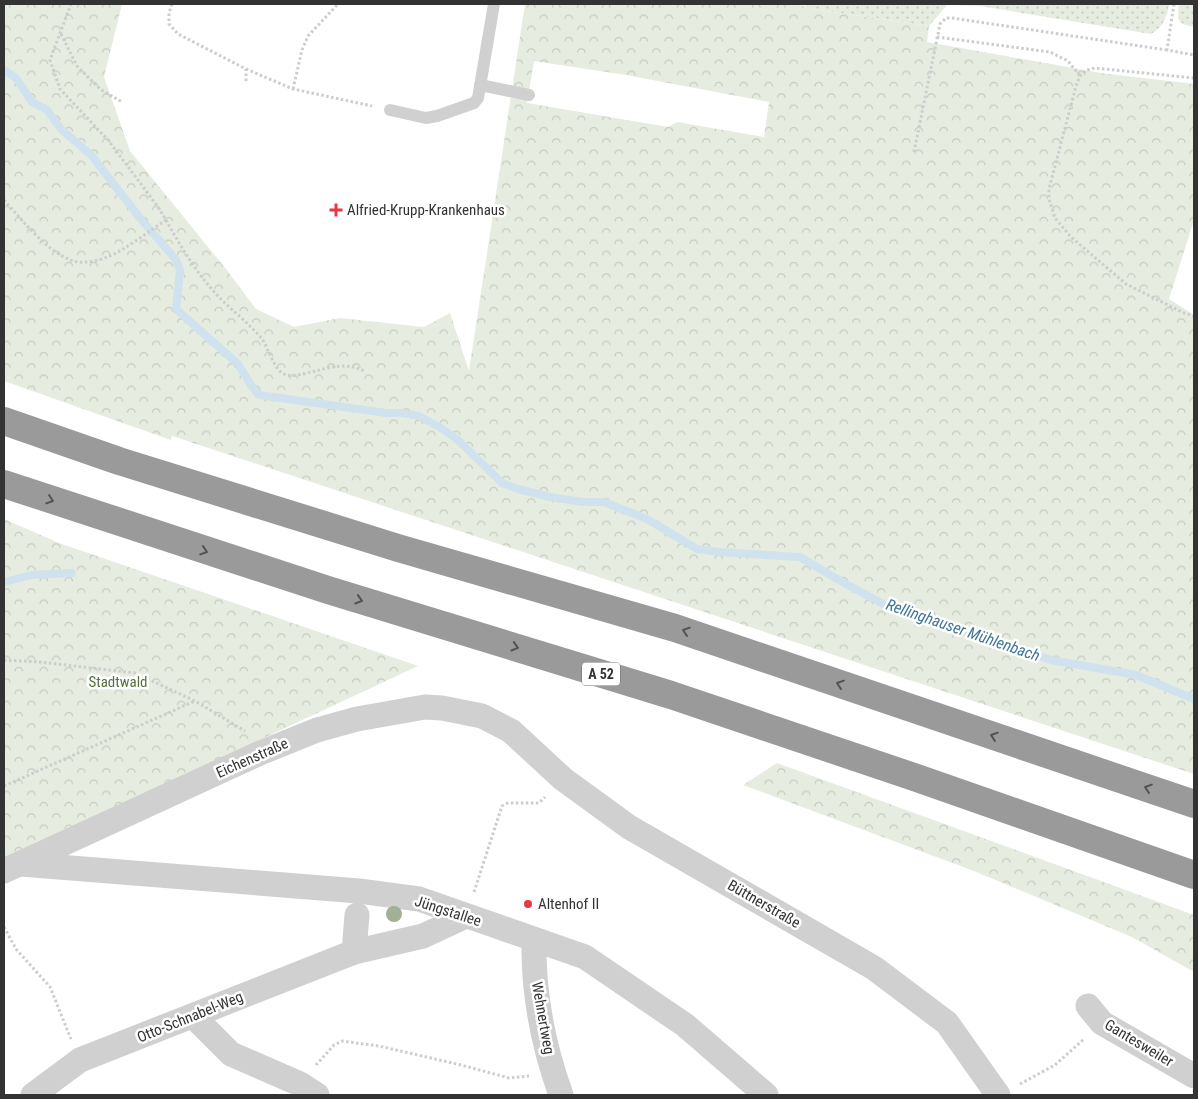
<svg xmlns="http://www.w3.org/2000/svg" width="1198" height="1099" viewBox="0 0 1198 1099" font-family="'Roboto Condensed',sans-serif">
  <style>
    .grass { fill: url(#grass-dots) }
    .forest { fill: url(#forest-crowns); fill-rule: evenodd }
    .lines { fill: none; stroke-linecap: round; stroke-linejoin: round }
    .stream { stroke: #cfe2ee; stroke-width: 8 }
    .path { stroke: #cdcdcd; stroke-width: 3; stroke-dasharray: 2.5 2.5; stroke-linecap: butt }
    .lane { stroke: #d0d0d0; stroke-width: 12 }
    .street { stroke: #d0d0d0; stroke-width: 25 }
    .highway { stroke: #9a9a9a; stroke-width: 28 }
    .tree { fill: #a2b095 }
    .oneway { stroke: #525252 }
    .poi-dot { fill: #e63946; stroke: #fff; stroke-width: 2 }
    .labels { text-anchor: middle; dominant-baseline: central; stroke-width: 5; stroke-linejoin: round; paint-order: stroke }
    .shield { fill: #fff; stroke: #707070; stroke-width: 1 }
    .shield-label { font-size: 14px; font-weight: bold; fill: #333 }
    .poi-label { font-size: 15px; fill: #333; stroke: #fff; text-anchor: start }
    .park-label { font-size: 15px; fill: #56703f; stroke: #fff }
    .street-label { font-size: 15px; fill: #333; stroke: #fff }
    .water-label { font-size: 16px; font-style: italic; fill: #3f7597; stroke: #fff }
  </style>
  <defs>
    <pattern id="grass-dots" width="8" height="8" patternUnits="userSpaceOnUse" patternTransform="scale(1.25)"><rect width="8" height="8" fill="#e6ecdf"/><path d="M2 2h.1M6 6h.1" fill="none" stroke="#c6cbc0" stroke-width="1.8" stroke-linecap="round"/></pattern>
    <pattern id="forest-crowns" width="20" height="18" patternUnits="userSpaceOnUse" patternTransform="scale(1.25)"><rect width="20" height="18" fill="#e6ecdf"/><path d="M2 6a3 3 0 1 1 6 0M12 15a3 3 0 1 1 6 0" fill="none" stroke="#c6cbc0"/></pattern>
  </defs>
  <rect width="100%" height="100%" fill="#fff"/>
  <g class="grass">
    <path d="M806 4H1169C1167 18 1163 27 1151 34L980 6 947 5 929 26 812 9 805 6Z"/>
    <path d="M1179 4H1194V27C1177 24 1177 20 1179 4Z"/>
  </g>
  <g class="forest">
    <path d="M4 4H122L104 77 130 151 226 269 256 309 294 327 340 318 424 327 450 313 469 371 525 4H789L805 6 812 9 929 26 927 42 1101 73 1194 84V220L1169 299 1194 315V774L172 436 171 440 4 381ZM534 61 626 75 769 102 764 137 677 122 668 127 527 103Z"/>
    <polygon points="4,519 59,543 418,666 4,859"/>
    <polygon points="777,763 1194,915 1194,972 1132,937 974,871 743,785"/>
  </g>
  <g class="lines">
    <g class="stream">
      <path d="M4 70 16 78 32 102 47 110 61 129 91 155 140 218 176 260 180 270 176 309 238 364C245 374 250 386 259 395L386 413H402L419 416 441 428 458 440 502 483 518 489 550 497 583 502H604L647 519 697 549 719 552 800 557 844 583 889 607 1051 660 1136 675 1194 699"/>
      <polyline points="4,582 31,575 72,573"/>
    </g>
    <g class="path">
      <polyline points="172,4 169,13 169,24 178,34 246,69 246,81"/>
      <polyline points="1174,4 1167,50 1194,55"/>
      <polyline points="61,34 77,66 100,89 122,102"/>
      <polyline points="937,37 1050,52 1068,61 1080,76"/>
      <polyline points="246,69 293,89 372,106"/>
      <polyline points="1194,78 1095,68 1087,70 1080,76 1076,86 1049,189 1049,199 1055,218 1071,237 1126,284 1184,313 1194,316"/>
      <polyline points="293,89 302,50 308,36 338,4"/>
      <polyline points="914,152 940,24 946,18 952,18 1167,50"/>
      <path d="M4 200C22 220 47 252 73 261 83 264 98 261 107 257 124 251 149 231 166 220L158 207 108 140 60 89 50 60 71 4"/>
      <path d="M166 220C181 247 197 274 218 296 232 311 249 323 262 339 268 348 275 371 284 374 290 377 297 375 303 374 327 369 344 360 366 372"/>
      <polyline points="4,660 40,662 135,673 195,701 245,731"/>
      <polyline points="4,786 195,701"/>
      <polyline points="474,892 502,806 508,803 539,803 545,797"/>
      <polyline points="4,927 16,949 50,987 71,1039"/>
      <polyline points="316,1065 334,1045 342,1041 379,1046 461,1065 509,1078 529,1076"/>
      <polyline points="1020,1084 1055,1065 1084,1039"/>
    </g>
    <g class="lane">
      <polyline points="480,85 529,95"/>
      <polyline points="390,110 426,118 437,116 474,103 478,98 494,4"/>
    </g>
    <g class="street">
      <polyline points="21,864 359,891 419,899 585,957 685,1025 766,1095"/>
      <polyline points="4,871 260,753 317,730 357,719 425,707 442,708 482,716 511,731 563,779 629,827 874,968 947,1023 998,1095"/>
      <path d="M534 940C533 993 543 1045 561 1095"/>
      <polyline points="354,952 357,915"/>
      <polyline points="1088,1006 1102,1023 1194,1076"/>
      <polyline points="193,1016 231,1054 300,1084 317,1095"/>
      <polyline points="33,1095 80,1060 354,952 423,936 466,916"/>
    </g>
    <g class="highway">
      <polyline points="4,421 119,461 398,548 675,628 1194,804"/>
      <polyline points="4,484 328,590 671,695 914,777 1194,875"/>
    </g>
  </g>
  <circle class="tree" cx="394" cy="914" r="8"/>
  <defs><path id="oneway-chevron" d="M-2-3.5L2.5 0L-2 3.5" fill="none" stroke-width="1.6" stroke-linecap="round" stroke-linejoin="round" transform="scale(1.25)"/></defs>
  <g class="oneway">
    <use href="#oneway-chevron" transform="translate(50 500) rotate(19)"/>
    <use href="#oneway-chevron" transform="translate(204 551) rotate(18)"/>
    <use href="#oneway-chevron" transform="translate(359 600) rotate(17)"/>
    <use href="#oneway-chevron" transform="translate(686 631) rotate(-161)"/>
    <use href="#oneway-chevron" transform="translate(515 647) rotate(17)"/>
    <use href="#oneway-chevron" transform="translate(840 684) rotate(-161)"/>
    <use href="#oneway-chevron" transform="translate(994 736) rotate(-161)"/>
    <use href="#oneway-chevron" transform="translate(1148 788) rotate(-161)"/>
  </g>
  <g class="poi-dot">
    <path d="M333.5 202.5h5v5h5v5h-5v5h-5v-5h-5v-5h5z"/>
    <circle cx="528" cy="904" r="5"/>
  </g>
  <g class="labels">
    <rect class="shield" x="582" y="662.5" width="38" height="23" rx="4"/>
    <g class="shield-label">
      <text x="601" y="674">A 52</text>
    </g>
    <g class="poi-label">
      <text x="347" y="210">Alfried-Krupp-Krankenhaus</text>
      <text x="538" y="904">Altenhof II</text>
    </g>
    <g class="park-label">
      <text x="118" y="682">Stadtwald</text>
    </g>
    <g class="street-label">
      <text transform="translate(252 758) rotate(-24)">Eichenstraße</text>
      <text transform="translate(764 904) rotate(30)">Büttnerstraße</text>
      <text transform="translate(448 911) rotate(18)">Jüngstallee</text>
      <text transform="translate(190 1017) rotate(-22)">Otto-Schnabel-Weg</text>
      <text transform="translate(543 1018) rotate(80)">Wehnertweg</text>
      <text transform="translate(1139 1043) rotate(31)">Gantesweiler</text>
    </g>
    <g class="water-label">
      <text transform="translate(963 630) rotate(19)">Rellinghauser Mühlenbach</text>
    </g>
  </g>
  <rect width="1198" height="1099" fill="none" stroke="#333333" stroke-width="10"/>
</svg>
